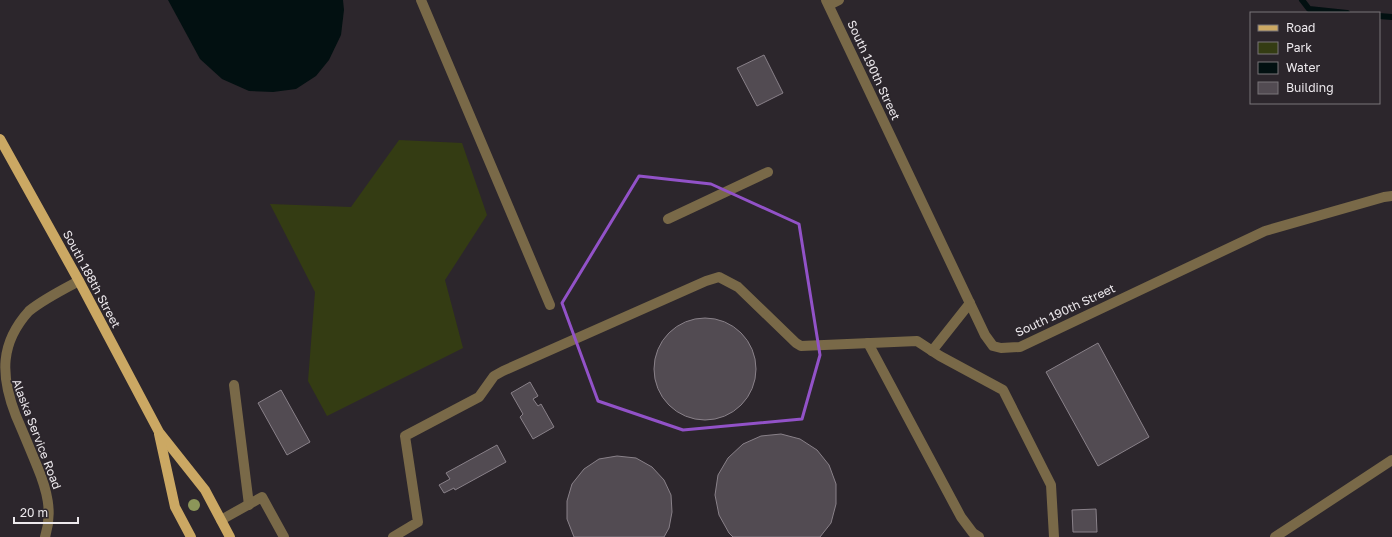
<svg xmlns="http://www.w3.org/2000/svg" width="1392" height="537" viewBox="0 0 1392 537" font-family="'Golos Text',sans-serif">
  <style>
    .green { fill: #343c13 }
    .water { fill: #021011 }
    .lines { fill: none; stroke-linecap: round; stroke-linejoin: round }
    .stream { stroke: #021011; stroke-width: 6 }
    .building { fill: #524b52; stroke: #898189 }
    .lane { stroke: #796948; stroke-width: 10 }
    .primary { stroke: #cba863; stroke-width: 10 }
    .tree { fill: #8c9659 }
    .marked { fill: none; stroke: #9252c8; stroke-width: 3; stroke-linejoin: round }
    .labels { text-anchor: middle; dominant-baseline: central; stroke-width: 3.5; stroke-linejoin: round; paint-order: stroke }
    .street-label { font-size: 12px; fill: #ede9ed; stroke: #2c262c }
  </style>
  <rect width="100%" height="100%" fill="#2c262c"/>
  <polygon class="green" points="399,140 462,143 487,215 445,280 463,348 327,416 308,381 315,292 270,204 351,207"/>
  <polygon class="water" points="168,0 343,0 344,10 341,35 329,60 316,76 296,89 273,92 249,91 222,79 200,59"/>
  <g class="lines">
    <g class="stream">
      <polyline points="1302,0 1309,9 1347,13"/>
      <polyline points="1379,16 1392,17"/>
    </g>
  </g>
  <g class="building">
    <polygon points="764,55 783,93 757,106 737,68"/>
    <circle cx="705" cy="369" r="51"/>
    <polygon points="1098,343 1149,437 1098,466 1046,372"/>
    <polygon points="530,382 538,396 533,399 538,406 541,404 554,427 533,439 520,417 523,414 511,393"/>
    <polygon points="281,390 310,442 287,455 258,403"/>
    <polygon points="781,434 800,439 817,450 829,465 836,484 836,504 831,523 820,537 733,537 729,533 719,515 715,495 718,475 728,458 743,444 761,436"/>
    <polygon points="497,445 506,462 455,490 454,488 444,493 439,485 450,479 446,473"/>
    <polygon points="617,456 636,458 652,467 664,480 671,495 672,512 669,528 664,537 574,537 567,519 567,501 572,484 584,469 599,459"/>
    <polygon points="1096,509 1097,532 1073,532 1072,510"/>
  </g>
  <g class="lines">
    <g class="lane">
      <polyline points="421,0 550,305"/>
      <polyline points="826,0 985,335 993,346 1001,348 1020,347 1265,231 1384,197 1392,196"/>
      <polyline points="829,5 839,0"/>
      <polyline points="668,219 768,172"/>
      <polyline points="868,343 961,517 973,533 979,537"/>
      <polyline points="932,351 970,303"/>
      <polyline points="234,385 249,505"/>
      <polyline points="221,520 262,497 284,537"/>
      <path d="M45 537C53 512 47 490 37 466 30 449 23 432 16 416 0 375 0 343 29 311 44 299 62 290 79 281"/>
      <polyline points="393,537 418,522 405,436 479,397 494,376 503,371 706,281 719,277 738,287 796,343 801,346 917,341 940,356 1003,390 1051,485 1054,537"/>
      <polyline points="1275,537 1392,460"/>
    </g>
    <g class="primary">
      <polyline points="0,139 79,281 159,432 205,490 230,537"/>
      <polyline points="159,434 175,507 191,537"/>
    </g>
  </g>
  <circle class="tree" cx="194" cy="505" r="6"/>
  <path class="marked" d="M639 176 711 184 799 224 820 355 802 419 683 430 598 401 562 303Z"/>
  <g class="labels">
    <g class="street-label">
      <text transform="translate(874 70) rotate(65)">South 190th Street</text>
      <text transform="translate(92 279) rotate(62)">South 188th Street</text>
      <text transform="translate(1065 310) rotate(-25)">South 190th Street</text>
      <text transform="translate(37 434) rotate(69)">Alaska Service Road</text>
    </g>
  </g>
  <rect x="1250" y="12" width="130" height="92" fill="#2c262c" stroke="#797479"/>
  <rect x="1258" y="25" width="20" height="6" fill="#cba863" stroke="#797479"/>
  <text x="1286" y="32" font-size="12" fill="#ede9ed">Road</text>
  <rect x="1258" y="42" width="20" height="12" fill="#343c13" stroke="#797479"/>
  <text x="1286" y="52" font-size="12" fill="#ede9ed">Park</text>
  <rect x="1258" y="62" width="20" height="12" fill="#021011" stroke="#797479"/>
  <text x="1286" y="72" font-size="12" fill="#ede9ed">Water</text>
  <rect x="1258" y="82" width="20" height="12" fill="#524b52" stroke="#797479"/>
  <text x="1286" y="92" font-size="12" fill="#ede9ed">Building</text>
  <path d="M14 517v6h64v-6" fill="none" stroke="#ede9ed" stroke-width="2"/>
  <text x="20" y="517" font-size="12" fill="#ede9ed" stroke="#2c262c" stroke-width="3" paint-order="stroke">20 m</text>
</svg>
